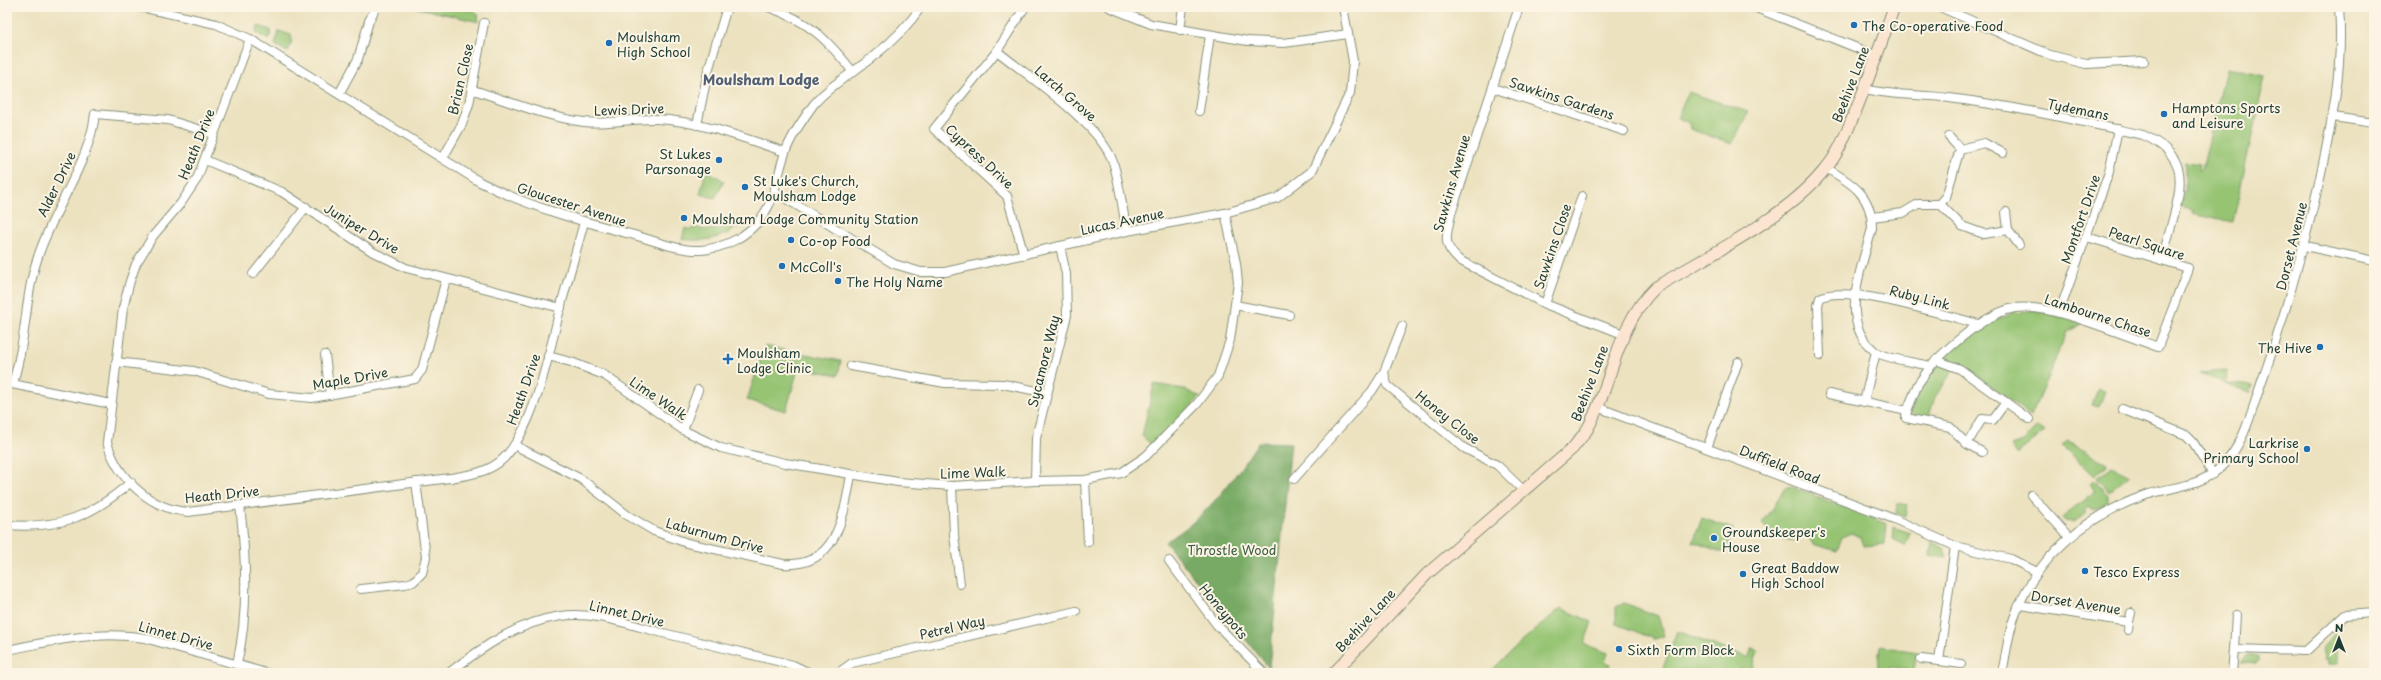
<svg xmlns="http://www.w3.org/2000/svg" width="2381" height="680" viewBox="0 0 2381 680" font-family="'Playpen Sans',sans-serif">
  <style>
    .green { fill: #96c473; stroke: #5a8054 }
    .forest { fill: #78aa65; stroke: #4c744c }
    .lines { fill: none; stroke-linecap: round; stroke-linejoin: round }
    .minor-casing { stroke: #86907a; stroke-width: 10 }
    .secondary-casing { stroke: #86907a; stroke-width: 13 }
    .minor { stroke: #fff; stroke-width: 8 }
    .secondary { stroke: #fce5d0; stroke-width: 11 }
    .poi-dot { fill: #1f6fb2; stroke: #fcf5e5; stroke-width: 1.5 }
    .labels { text-anchor: middle; dominant-baseline: central; stroke-width: 4; stroke-linejoin: round; paint-order: stroke }
    .poi-label { font-size: 13px; fill: #1f3d34; stroke: #fcf5e5; text-anchor: start }
    .street-label { font-size: 13px; fill: #1f3d34; stroke: #fcf5e5 }
    .park-label { font-size: 13px; fill: #3d5f44; stroke: #fcf5e5 }
    .neighbourhood-label { font-size: 14px; font-weight: bold; fill: #515f74; stroke: #fcf5e5 }
  </style>
  <rect width="100%" height="100%" fill="#fcf5e5"/>
  <filter id="ink" filterUnits="userSpaceOnUse"><feTurbulence type="fractalNoise" baseFrequency=".025" numOctaves="2"/><feDisplacementMap in="SourceGraphic" scale="8" xChannelSelector="R" yChannelSelector="G"/><feConvolveMatrix kernelMatrix="1 2 1 2 8 2 1 2 1" color-interpolation-filters="sRGB"/></filter>
  <filter id="wash" filterUnits="userSpaceOnUse"><feTurbulence type="fractalNoise" baseFrequency=".012" numOctaves="4" result="noise"/><feDisplacementMap in="SourceGraphic" scale="16" xChannelSelector="R" yChannelSelector="G"/><feGaussianBlur stdDeviation="0.9" result="paint"/><feColorMatrix in="noise" values="0 0 0 0 0 0 0 0 0 0 0 0 0 0 0 0 0 1.4 0 .05"/><feComposite in="paint" operator="in"/></filter>
  <g filter="url(#wash)">
    <rect width="100%" height="100%" fill="#ece2c0"/>
    <g class="green">
      <path d="M414 7C429 7 469 3 478 14L479 22Z"/>
      <polygon points="258,26 271,30 269,40 256,33"/>
      <polygon points="279,31 291,35 292,40 288,52 275,45"/>
      <polygon points="2226,68 2265,76 2233,222 2192,213 2193,210 2180,207 2185,190 2185,162 2200,164 2199,170 2202,170"/>
      <polygon points="1688,92 1748,112 1732,144 1690,129 1689,123 1677,118"/>
      <polygon points="706,170 724,181 715,198 700,194"/>
      <path d="M735 219 742 224C725 238 704 243 682 239L685 228 692 230 693 227C709 231 722 232 735 219Z"/>
      <polygon points="2034,310 2078,321 2082,324 2067,332 2031,416 1963,365 1942,358 1956,344 1960,345 1986,325 2016,311 2019,313"/>
      <polygon points="765,346 793,352 798,369 786,411 747,400"/>
      <polygon points="795,352 841,361 838,375 800,368"/>
      <path d="M1936 363 1954 369 1935 397 1928 419 1913 416 1911 413C1914 393 1925 379 1936 363Z"/>
      <polygon points="2226,371 2227,383 2245,384 2252,386 2250,393 2200,373"/>
      <polygon points="1154,384 1184,389 1200,397 1153,446 1142,436"/>
      <polygon points="2098,389 2105,391 2099,407 2092,405"/>
      <polygon points="2037,427 2044,432 2017,454 2011,446 2022,442"/>
      <polygon points="2067,441 2108,464 2095,476 2062,446"/>
      <polygon points="2112,466 2130,475 2109,492 2097,478"/>
      <polygon points="2094,480 2108,495 2108,502 2093,510 2090,507 2085,510 2087,513 2074,522 2065,521 2062,518 2095,492 2090,483"/>
      <path d="M1790 486 1887 524 1885 544 1864 546 1861 537 1851 533 1842 537 1837 551 1813 544 1805 532C1802 535 1800 539 1795 540 1785 542 1767 532 1762 523L1774 507 1784 488Z"/>
      <polygon points="1897,503 1907,505 1905,517 1896,514"/>
      <polygon points="1702,518 1733,529 1725,553 1693,542"/>
      <polygon points="1894,527 1910,533 1905,546 1893,539"/>
      <polygon points="1932,542 1944,548 1947,558 1930,555"/>
      <polygon points="1624,603 1658,616 1664,636 1655,639 1616,624 1616,607"/>
      <polygon points="1561,608 1592,622 1584,644 1608,653 1605,662 1611,664 1609,670 1617,673 1489,673 1515,647"/>
      <polygon points="2338,630 2337,664 2328,664 2328,660 2324,660 2322,648"/>
      <polygon points="1677,631 1748,658 1752,648 1758,651 1751,673 1742,673 1743,671 1739,669 1737,673 1661,673"/>
      <polygon points="1880,646 1917,652 1914,670 1890,667 1888,673 1877,673"/>
      <polygon points="2247,656 2258,656 2258,662 2255,664 2240,662"/>
    </g>
    <path class="forest" d="M1258 442 1291 443 1269 668 1165 542C1204 520 1235 479 1258 442Z"/>
  </g>
  <g filter="url(#ink)">
    <g class="lines">
      <g class="minor-casing">
        <g id="minor">
          <path d="M141 7 216 24 250 39 480 182C529 207 581 221 634 235 655 241 679 251 701 250 724 248 747 237 761 218 776 199 777 175 785 153 791 136 803 119 814 104 831 84 855 72 875 55 893 41 908 26 921 7"/>
          <path d="M768 7C809 21 827 39 853 72"/>
          <polyline points="1109,7 1151,24 1248,41 1284,43 1348,34"/>
          <path d="M1519 7 1451 214C1447 235 1441 244 1459 260L1545 304 1623 334"/>
          <polyline points="1754,7 1877,56"/>
          <polyline points="1940,7 2050,55 2086,64 2144,61"/>
          <polyline points="1180,30 1183,7"/>
          <path d="M250 39 197 179 181 203 153 236 136 264 130 281 123 308 107 442C117 478 150 509 188 512L450 478C469 475 488 473 503 459 534 429 549 354 559 313 567 282 576 252 584 222"/>
          <path d="M997 51C1029 77 1100 124 1113 162 1120 184 1122 208 1127 231"/>
          <polyline points="1493,88 1624,131"/>
          <path d="M1865 89C1892 96 1921 94 1949 98 2014 106 2079 121 2143 135 2186 154 2184 178 2173 219 2169 233 2166 247 2161 260"/>
          <path d="M473 90C509 101 546 117 584 122 608 125 632 118 656 119 700 121 744 138 785 152"/>
          <polyline points="339,94 358,59 369,21 374,11"/>
          <polyline points="1199,111 1210,35"/>
          <polyline points="2333,117 2374,123"/>
          <polyline points="697,125 708,71 727,7"/>
          <polyline points="1949,137 1960,149"/>
          <polyline points="443,158 462,124 469,104 484,23"/>
          <polyline points="205,160 282,192 373,252 406,268 561,308"/>
          <path d="M1826 168C1852 183 1872 195 1872 228 1864 262 1840 314 1868 345 1871 347 1874 351 1877 353 1893 360 1913 362 1931 366 1949 346 1988 312 2015 308 2051 303 2122 335 2158 347L2188 268 2087 237"/>
          <polyline points="775,192 894,264 921,272 945,272 1127,231 1225,213 1277,198 1312,171 1350,93 1353,61 1343,7"/>
          <polyline points="1940,204 1962,226 1984,234 2008,230"/>
          <polyline points="2006,212 2008,230 2019,245"/>
          <polyline points="1872,217 1903,213 1918,204 1940,204 1946,197 1960,149 1984,143 2003,153"/>
          <polyline points="2305,246 2374,261"/>
          <polyline points="1024,255 1007,196 934,129 997,51 1025,7"/>
          <polyline points="253,274 306,207"/>
          <polyline points="1545,304 1582,196"/>
          <polyline points="1235,305 1289,315"/>
          <polyline points="2059,313 2109,172 2118,129"/>
          <polyline points="1402,326 1384,372 1387,385 1464,448 1497,465 1523,490"/>
          <polyline points="325,355 330,395"/>
          <polyline points="548,356 571,362 604,375 683,430 721,448 785,463 898,482 952,486 1035,481 1085,480 1121,473 1146,456 1197,404 1218,376 1230,340 1238,283 1236,263 1225,213"/>
          <path d="M1820 356 1818 305 1820 298C1844 283 1948 316 1978 324"/>
          <polyline points="1936,360 1960,369 2029,419"/>
          <polyline points="116,362 194,371 269,394 312,398 415,379 422,370 446,279"/>
          <polyline points="851,366 945,383 1003,384 1047,393"/>
          <polyline points="7,383 111,404"/>
          <path d="M13 384C16 371 20 357 22 343 27 314 28 285 38 257 53 209 90 162 95 114L168 120 214 134"/>
          <polyline points="1829,394 1907,411 1918,384 1931,366"/>
          <polyline points="1864,402 1876,352"/>
          <polyline points="1597,407 1894,519 1955,546 2011,559 2037,572"/>
          <polyline points="2122,409 2186,435 2193,442 2213,474"/>
          <polyline points="1907,411 1906,418 1950,427 1967,444 1982,452"/>
          <polyline points="683,430 698,390"/>
          <polyline points="1967,444 1982,419 1993,420 2006,402"/>
          <path d="M514 445 581 479 627 515 654 531 687 543 783 564C837 568 844 515 851 475"/>
          <polyline points="1707,448 1738,362"/>
          <polyline points="1294,479 1372,391 1384,372"/>
          <polyline points="1085,480 1088,542"/>
          <polyline points="1035,481 1036,438 1067,315 1066,274 1060,246"/>
          <polyline points="952,486 954,535 960,584"/>
          <polyline points="2031,495 2069,537"/>
          <path d="M7 525C60 529 91 517 131 482"/>
          <polyline points="1955,546 1939,661 1961,664"/>
          <polyline points="1169,561 1217,625 1264,673"/>
          <polyline points="361,589 405,584 413,582 422,573 426,557 416,482"/>
          <polyline points="2020,605 2129,622 2128,630"/>
          <polyline points="2236,615 2234,649 2306,651 2345,615 2374,613"/>
          <polyline points="2129,622 2131,613"/>
          <path d="M7 650C53 641 98 630 145 638L266 673"/>
          <polyline points="1921,659 1939,661"/>
          <path d="M237 664C249 612 246 558 240 505"/>
          <path d="M449 673C482 647 519 622 561 616 594 611 631 625 663 633 706 644 750 654 793 665L810 673"/>
          <polyline points="838,673 852,663 1076,611"/>
          <path d="M2002 673C2006 655 2008 635 2014 618 2035 557 2086 516 2146 495 2173 486 2202 487 2223 465 2245 443 2252 409 2262 381 2285 317 2302 253 2318 187 2331 127 2344 69 2339 7"/>
          <polyline points="2232,673 2234,649"/>
        </g>
      </g>
      <g class="secondary-casing">
        <path id="secondary" d="M1334 673 1427 574 1573 448C1578 441 1584 435 1588 428 1613 382 1616 325 1656 287 1709 255 1788 217 1826 168 1839 153 1846 133 1854 115 1869 79 1881 43 1894 7"/>
      </g>
      <use href="#minor" class="minor"/>
      <use href="#secondary" class="secondary"/>
    </g>
  </g>
  <g class="poi-dot">
    <circle cx="1854" cy="25" r="4"/>
    <circle cx="609" cy="43" r="4"/>
    <circle cx="2164" cy="114" r="4"/>
    <circle cx="719" cy="160" r="4"/>
    <circle cx="745" cy="187" r="4"/>
    <circle cx="684" cy="218" r="4"/>
    <circle cx="791" cy="240" r="4"/>
    <circle cx="782" cy="266" r="4"/>
    <circle cx="838" cy="281" r="4"/>
    <circle cx="2320" cy="347" r="4"/>
    <path d="M726 353h4v4h4v4h-4v4h-4v-4h-4v-4h4z"/>
    <circle cx="2307" cy="449" r="4"/>
    <circle cx="1714" cy="538" r="4"/>
    <circle cx="2085" cy="571" r="4"/>
    <circle cx="1743" cy="574" r="4"/>
    <circle cx="1619" cy="649" r="4"/>
  </g>
  <g class="labels">
    <g class="poi-label">
      <text x="1862" y="25">The Co-operative Food</text>
      <text x="617" y="36">Moulsham<tspan x="617" dy="15">High School</tspan></text>
      <text x="2172" y="107">Hamptons Sports<tspan x="2172" dy="15">and Leisure</tspan></text>
      <text x="711" y="153" text-anchor="end">St Lukes<tspan x="711" dy="15">Parsonage</tspan></text>
      <text x="753" y="180">St Luke's Church,<tspan x="753" dy="15">Moulsham Lodge</tspan></text>
      <text x="692" y="218">Moulsham Lodge Community Station</text>
      <text x="799" y="240">Co-op Food</text>
      <text x="790" y="266">McColl's</text>
      <text x="846" y="281">The Holy Name</text>
      <text x="2312" y="347" text-anchor="end">The Hive</text>
      <text x="737" y="352">Moulsham<tspan x="737" dy="15">Lodge Clinic</tspan></text>
      <text x="2299" y="442" text-anchor="end">Larkrise<tspan x="2299" dy="15">Primary School</tspan></text>
      <text x="1722" y="531">Groundskeeper's<tspan x="1722" dy="15">House</tspan></text>
      <text x="1751" y="567">Great Baddow<tspan x="1751" dy="15">High School</tspan></text>
      <text x="2093" y="571">Tesco Express</text>
      <text x="1627" y="649">Sixth Form Block</text>
    </g>
    <g class="street-label">
      <text transform="translate(460 79) rotate(-77)">Brian Close</text>
      <text transform="translate(1850 84) rotate(-69)">Beehive Lane</text>
      <text transform="translate(1066 93) rotate(41)">Larch Grove</text>
      <text transform="translate(1562 98) rotate(18)">Sawkins Gardens</text>
      <text transform="translate(629 109) rotate(-2)">Lewis Drive</text>
      <text transform="translate(2078 109) rotate(11)">Tydemans</text>
      <text transform="translate(196 144) rotate(-68)">Heath Drive</text>
      <text transform="translate(980 156) rotate(43)">Cypress Drive</text>
      <text transform="translate(1451 183) rotate(-74)">Sawkins Avenue</text>
      <text transform="translate(56 184) rotate(-64)">Alder Drive</text>
      <text transform="translate(572 204) rotate(18)">Gloucester Avenue</text>
      <text transform="translate(2080 219) rotate(-71)">Montfort Drive</text>
      <text transform="translate(1122 221) rotate(-12)">Lucas Avenue</text>
      <text transform="translate(362 228) rotate(31)">Juniper Drive</text>
      <text transform="translate(2147 243) rotate(18)">Pearl Square</text>
      <text transform="translate(1552 246) rotate(-71)">Sawkins Close</text>
      <text transform="translate(2291 246) rotate(-76)">Dorset Avenue</text>
      <text transform="translate(1920 297) rotate(14)">Ruby Link</text>
      <text transform="translate(2098 315) rotate(18)">Lambourne Chase</text>
      <text transform="translate(1043 361) rotate(-76)">Sycamore Way</text>
      <text transform="translate(350 378) rotate(-10)">Maple Drive</text>
      <text transform="translate(1589 383) rotate(-69)">Beehive Lane</text>
      <text transform="translate(523 389) rotate(-70)">Heath Drive</text>
      <text transform="translate(659 398) rotate(34)">Lime Walk</text>
      <text transform="translate(1448 417) rotate(38)">Honey Close</text>
      <text transform="translate(1780 464) rotate(21)">Duffield Road</text>
      <text transform="translate(973 472) rotate(-2)">Lime Walk</text>
      <text transform="translate(222 494) rotate(-6)">Heath Drive</text>
      <text transform="translate(715 535) rotate(15)">Laburnum Drive</text>
      <text transform="translate(2076 602) rotate(9)">Dorset Avenue</text>
      <text transform="translate(1224 611) rotate(50)">Honeypots</text>
      <text transform="translate(627 613) rotate(13)">Linnet Drive</text>
      <text transform="translate(1365 620) rotate(-47)">Beehive Lane</text>
      <text transform="translate(952 627) rotate(-13)">Petrel Way</text>
      <text transform="translate(176 635) rotate(15)">Linnet Drive</text>
    </g>
    <g class="park-label">
      <text x="1232" y="549">Throstle Wood</text>
    </g>
    <g class="neighbourhood-label">
      <text x="761" y="79">Moulsham Lodge</text>
    </g>
  </g>
  <rect width="2381" height="680" fill="none" stroke="#fcf5e5" stroke-width="24"/>
  <g transform="translate(2339 638)" stroke="#fcf5e5" stroke-width="3" paint-order="stroke">
  <path d="M0-3L7 15L0 10L-7 15Z" fill="#1f3d34"/>
  <text y="-6" font-size="11" font-weight="bold" text-anchor="middle" fill="#1f3d34">N</text>
  </g>
</svg>
